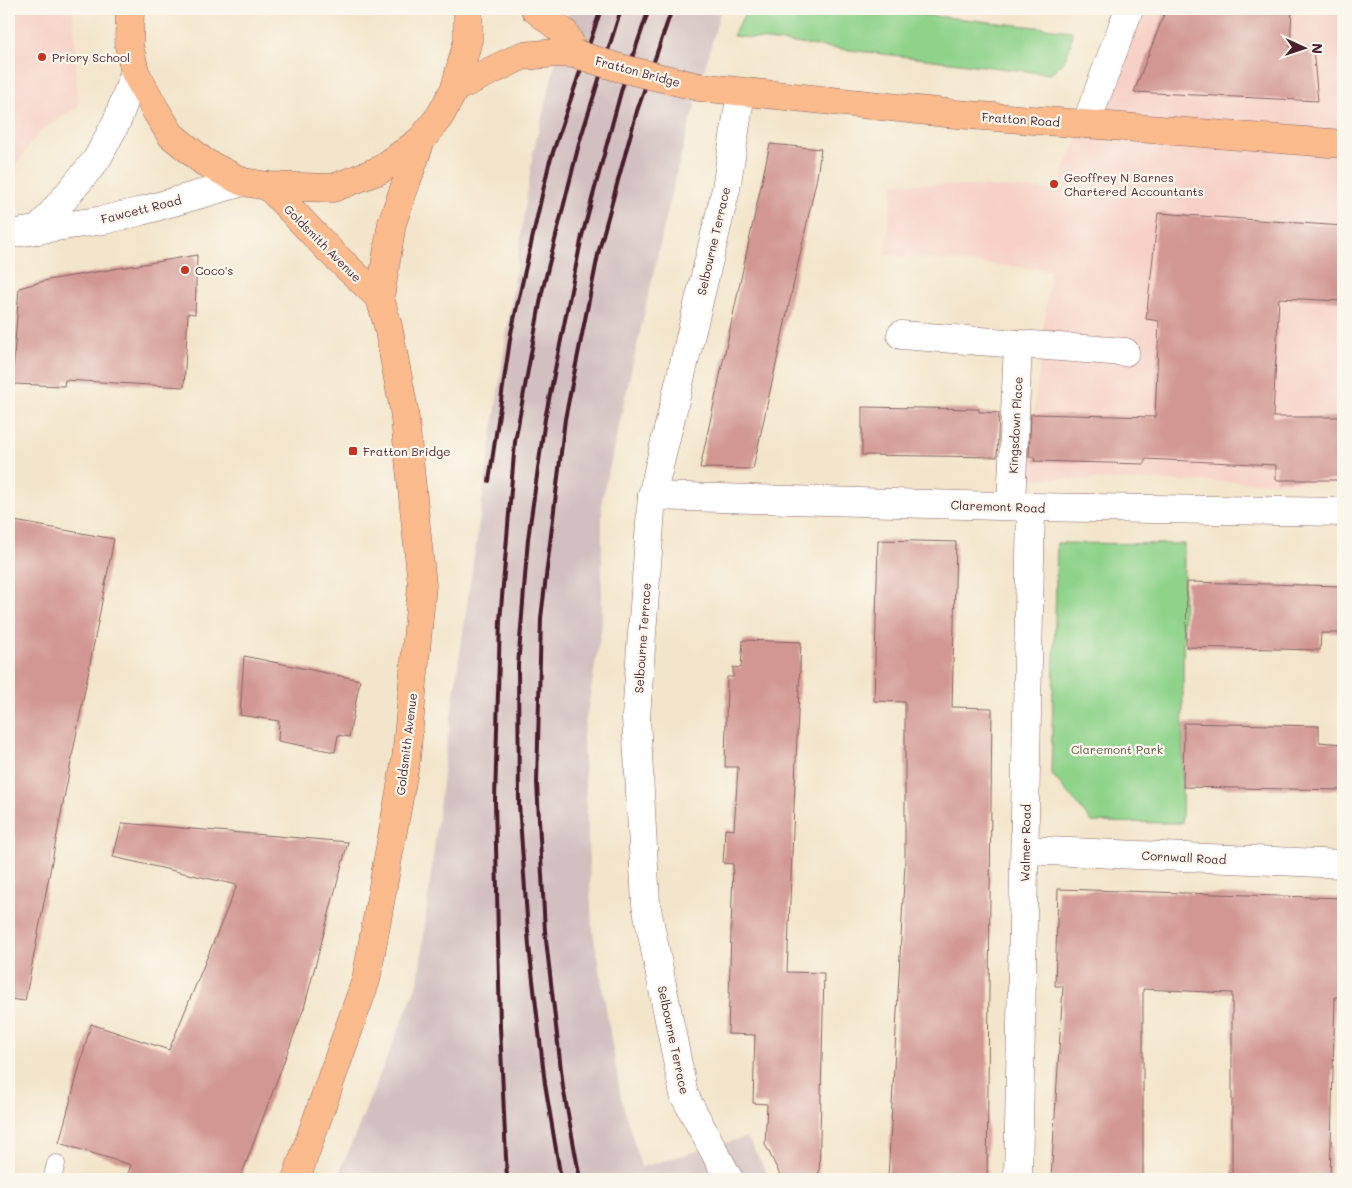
<svg xmlns="http://www.w3.org/2000/svg" width="1352" height="1188" viewBox="0 0 1352 1188" font-family="Mali,sans-serif">
  <style>
    .built { fill: #f7d1c7 }
    .industrial { fill: #d2bfc0 }
    .green { fill: #8fd38b; stroke: #6c795b }
    .building { fill: #d29793 }
    .lines { fill: none; stroke-linecap: round; stroke-linejoin: round }
    .lane-casing { stroke: #856463; stroke-width: 19 }
    .street-casing { stroke: #856463; stroke-width: 29 }
    .primary-casing { stroke: #856463; stroke-width: 29 }
    .lane { stroke: #fff; stroke-width: 18 }
    .street { stroke: #fff; stroke-width: 28 }
    .primary { stroke: #fbbb8d; stroke-width: 28 }
    .rail { stroke: #4a1f2b; stroke-width: 4 }
    .primary-bridge-casing { stroke: #856463; stroke-width: 29; stroke-linecap: butt }
    .primary-bridge { stroke: #fbbb8d; stroke-width: 28 }
    .poi-dot { fill: #c8321e; stroke: #fbf7ec; stroke-width: 2 }
    .labels { text-anchor: middle; dominant-baseline: central; stroke-width: 4.5; stroke-linejoin: round; paint-order: stroke }
    .poi-label { font-size: 12px; fill: #4a1f2b; stroke: #fbf7ec; text-anchor: start }
    .street-label { font-size: 12px; fill: #4a1f2b; stroke: #fbf7ec }
    .park-label { font-size: 12px; fill: #5f5548; stroke: #fbf7ec }
  </style>
  <rect width="100%" height="100%" fill="#fbf7ec"/>
  <filter id="ink" filterUnits="userSpaceOnUse"><feTurbulence type="fractalNoise" baseFrequency=".02" numOctaves="2"/><feDisplacementMap in="SourceGraphic" scale="10" xChannelSelector="R" yChannelSelector="G"/><feConvolveMatrix kernelMatrix="1 2 1 2 8 2 1 2 1" color-interpolation-filters="sRGB"/></filter>
  <filter id="wash" filterUnits="userSpaceOnUse"><feTurbulence type="fractalNoise" baseFrequency=".0096" numOctaves="4" result="noise"/><feDisplacementMap in="SourceGraphic" scale="20" xChannelSelector="R" yChannelSelector="G"/><feGaussianBlur stdDeviation="1.12" result="paint"/><feColorMatrix in="noise" values="0 0 0 0 0 0 0 0 0 0 0 0 0 0 0 0 0 1.4 0 .05"/><feComposite in="paint" operator="in"/></filter>
  <g filter="url(#wash)">
    <rect width="100%" height="100%" fill="#f3e5cb"/>
    <g class="built">
      <polygon points="9,9 73,9 78,106 38,133 9,176"/>
      <polygon points="1137,9 1343,9 1343,484 1027,478 1050,270 885,255 894,183 1059,190 1061,176"/>
    </g>
    <polygon class="industrial" points="569,9 721,9 675,178 602,500 602,625 583,736 592,925 621,1098 641,1167 747,1137 770,1179 337,1179 418,982 446,749 533,153"/>
    <g class="green">
      <path d="M747 9H873L1072 31C1070 53 1067 60 1050 74L733 36Z"/>
      <polygon points="1057,543 1184,544 1182,823 1092,822 1051,773"/>
    </g>
    <g id="blocks">
      <g class="building">
        <polygon points="1166,9 1292,9 1290,47 1313,49 1318,101 1134,92"/>
        <polygon points="770,144 821,149 817,177 753,469 700,468"/>
        <polygon points="1158,213 1343,226 1343,301 1279,298 1273,417 1343,417 1343,480 1276,480 1276,465 1145,459 1145,464 1034,461 1035,457 1029,457 1031,414 1155,417 1159,321 1146,319"/>
        <polygon points="197,255 195,314 188,313 184,387 65,380 64,386 12,384 19,288 48,280"/>
        <polygon points="862,407 979,409 979,412 999,413 997,457 862,455"/>
        <polygon points="9,520 114,539 25,1001 9,999"/>
        <polygon points="878,540 956,542 952,707 992,708 987,1179 888,1179 905,863 905,702 874,701"/>
        <polygon points="1187,582 1343,586 1343,633 1321,633 1320,650 1186,647"/>
        <polygon points="743,640 801,642 787,972 824,973 819,1179 782,1179 765,1144 767,1104 753,1103 755,1035 728,1034 733,864 723,863 725,829 734,830 738,767 725,767 727,677 733,677 733,667 741,668"/>
        <polygon points="244,656 360,680 349,737 338,735 335,752 278,741 279,721 240,715"/>
        <polygon points="1184,723 1319,726 1319,742 1343,744 1343,790 1183,787"/>
        <polygon points="122,823 348,842 304,1008 240,1179 126,1179 131,1165 59,1143 91,1024 169,1050 237,885 113,857"/>
        <polygon points="1058,889 1343,898 1343,997 1335,997 1330,1179 1232,1179 1232,993 1143,989 1143,1179 1051,1179 1063,986 1055,986"/>
      </g>
    </g>
  </g>
  <g filter="url(#ink)">
    <use href="#blocks" fill-opacity="0" stroke="#856463" stroke-width="1"/>
    <g class="lines">
      <g class="lane-casing">
        <polyline id="lane" points="52,1179 56,1164"/>
      </g>
      <g class="street-casing">
        <g id="street">
          <polyline points="1086,124 1129,9"/>
          <polyline points="38,230 97,159 117,121 135,72"/>
          <polyline points="9,234 104,220 138,212 243,182"/>
          <polyline points="901,335 1125,352"/>
          <polyline points="652,496 1031,507 1343,512"/>
          <polyline points="1011,506 1018,344"/>
          <polyline points="1025,850 1343,864"/>
          <polyline points="729,1179 684,1095 646,904 636,717 652,496 726,189 741,92"/>
          <polyline points="1018,1179 1031,507"/>
        </g>
      </g>
      <g class="primary-casing">
        <g id="primary">
          <polyline points="130,9 129,45 135,72 156,111 171,135 204,162 243,182 268,186 333,188 380,170 421,140 440,116 455,88 468,40 468,9"/>
          <polyline points="535,9 564,32 576,54"/>
          <polyline points="699,87 956,114 1343,144"/>
          <polyline points="455,88 522,56 557,53 576,54"/>
          <polyline points="268,186 331,252 380,298"/>
          <polyline points="296,1179 366,980 406,759 422,585 404,410 388,326 380,298 392,223 421,140"/>
        </g>
      </g>
      <use href="#lane" class="lane"/>
      <use href="#street" class="street"/>
      <use href="#primary" class="primary"/>
      <g class="rail">
        <polyline points="489,481 511,333 549,164 601,9"/>
        <polyline points="507,1179 500,1027 495,801 500,621 515,442 542,292 580,140 621,9"/>
        <polyline points="561,1179 545,1084 529,946 519,804 518,666 528,539 545,419 582,236 622,88 649,9"/>
        <polyline points="580,1179 563,1087 545,931 537,783 541,618 565,419 599,250 637,111 672,9"/>
      </g>
      <g class="primary-bridge-casing">
        <polyline id="primary-bridge" points="576,54 616,67 699,87"/>
      </g>
      <use href="#primary-bridge" class="primary-bridge"/>
    </g>
  </g>
  <g class="poi-dot">
    <circle cx="42" cy="57" r="5"/>
    <circle cx="1054" cy="184" r="5"/>
    <circle cx="185" cy="270" r="5"/>
    <rect x="348" y="446" width="10" height="10" rx="2.5"/>
  </g>
  <g class="labels">
    <g class="poi-label">
      <text x="52" y="57">Priory School</text>
      <text x="1064" y="177">Geoffrey N Barnes<tspan x="1064" dy="14">Chartered Accountants</tspan></text>
      <text x="195" y="270">Coco's</text>
      <text x="363" y="451">Fratton Bridge</text>
    </g>
    <g class="street-label">
      <text transform="translate(638 71) rotate(15)">Fratton Bridge</text>
      <text transform="translate(1021 119) rotate(4)">Fratton Road</text>
      <text transform="translate(141 209) rotate(-14)">Fawcett Road</text>
      <text transform="translate(713 241) rotate(-77)">Selbourne Terrace</text>
      <text transform="translate(323 243) rotate(45)">Goldsmith Avenue</text>
      <text transform="translate(1015 425) rotate(-87)">Kingsdown Place</text>
      <text transform="translate(998 506) rotate(2)">Claremont Road</text>
      <text transform="translate(642 638) rotate(-86)">Selbourne Terrace</text>
      <text transform="translate(406 744) rotate(-83)">Goldsmith Avenue</text>
      <text transform="translate(1025 843) rotate(-89)">Walmer Road</text>
      <text transform="translate(1184 857) rotate(3)">Cornwall Road</text>
      <text transform="translate(674 1040) rotate(78)">Selbourne Terrace</text>
    </g>
    <g class="park-label">
      <text x="1117" y="749">Claremont Park</text>
    </g>
  </g>
  <rect width="1352" height="1188" fill="none" stroke="#fbf7ec" stroke-width="30"/>
  <g transform="translate(1304 48) rotate(93)" stroke="#fbf7ec" stroke-width="4" paint-order="stroke">
  <path d="M0-4L9 19L0 12L-9 19Z" fill="#4a1f2b"/>
  <text y="-8" font-size="14" font-weight="bold" text-anchor="middle" fill="#4a1f2b">N</text>
  </g>
</svg>
